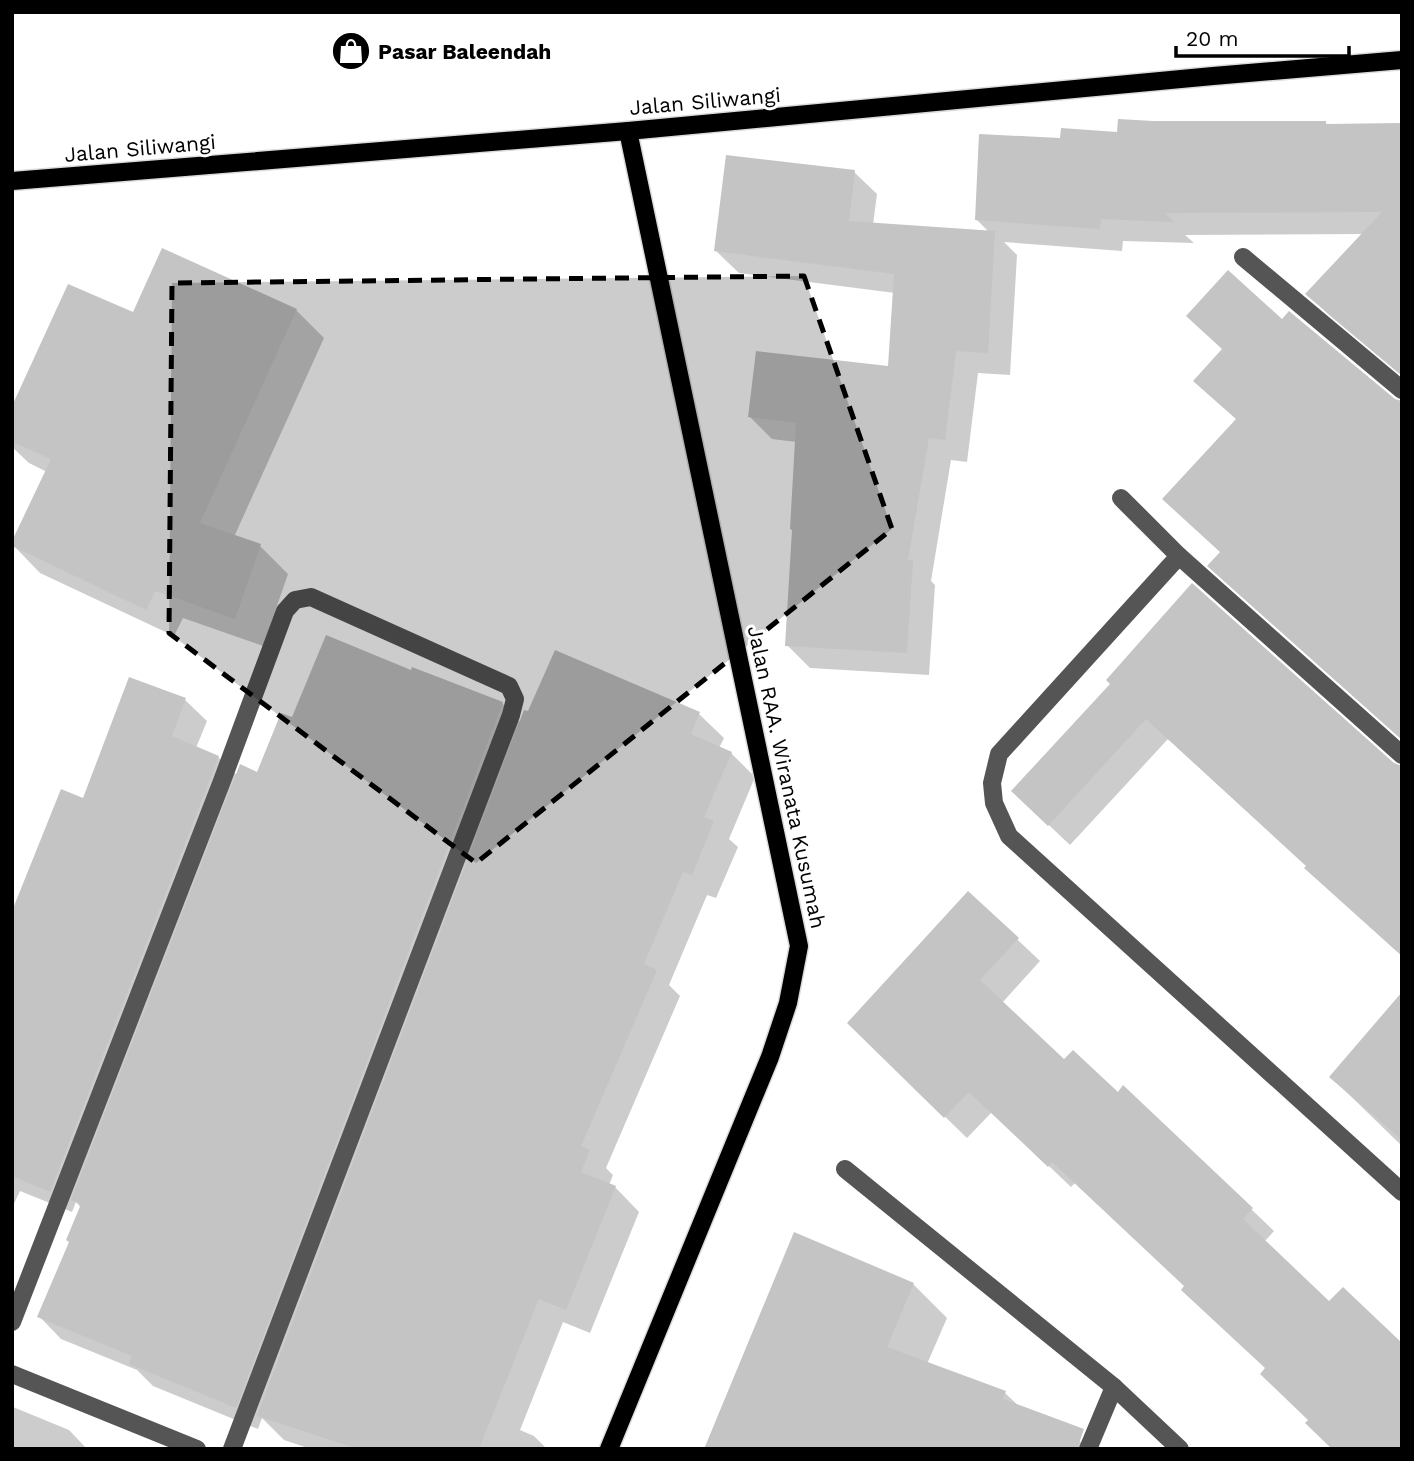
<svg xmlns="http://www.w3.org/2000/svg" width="1414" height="1461" viewBox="0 0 1414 1461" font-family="'Work Sans',sans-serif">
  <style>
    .shadow { fill: #0003 }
    .building { fill: #c4c4c4 }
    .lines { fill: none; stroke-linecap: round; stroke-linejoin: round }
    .major-casing { stroke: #dbdbdb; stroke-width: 21 }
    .minor { stroke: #555; stroke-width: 18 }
    .major { stroke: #000; stroke-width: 18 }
    .marked { fill: #000; fill-opacity: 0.2; stroke: #000; stroke-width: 5; stroke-dasharray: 14 9; stroke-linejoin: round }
    .labels { text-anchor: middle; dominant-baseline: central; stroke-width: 6; stroke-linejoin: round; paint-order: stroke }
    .poi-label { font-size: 21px; font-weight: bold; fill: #000; stroke: #fff; text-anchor: start }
    .street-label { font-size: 21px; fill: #000; stroke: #fff }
  </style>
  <rect width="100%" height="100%" fill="#fff"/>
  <g class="shadow">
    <polygon points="1153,122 1325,123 1328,125 1402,235 1402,376 1329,315 1307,294 1364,234 1185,235 1194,243 1123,241 1122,251 1004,242 1017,255 1010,375 978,373 967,462 951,460 931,581 935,585 929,675 810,668 787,645 797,442 772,439 750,417 890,368 895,293 739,273 716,251 854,172 877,194 873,225 989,232 976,219 1062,140 1119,134"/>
    <polygon points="296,310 324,338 234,537 260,546 288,574 263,646 183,618 174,636 40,573 13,545 47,472 29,463 12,447 12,410 134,315"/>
    <polygon points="555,653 699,714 724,738 719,748 731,753 755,777 729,839 738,847 716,898 707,895 669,985 680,996 606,1168 613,1175 609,1185 615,1187 639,1212 590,1333 563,1322 520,1430 534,1436 547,1449 311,1449 284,1440 262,1418 258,1429 153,1386 137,1370 61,1339 39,1316 70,1242 81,1208 76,1202 72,1212 20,1191 12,1208 12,908 15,909 84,800 185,700 207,721 196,748 218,757 238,776 258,774 293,719 412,672 502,703 521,723 529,714"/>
    <polygon points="1112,684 1402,768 1402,956 1328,889 1308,867 1168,739 1070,845 1035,812"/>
    <polygon points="968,893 1040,961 1002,1003 1064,1062 1118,1095 1124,1088 1274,1231 1264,1242 1310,1420 1267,1369 1186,1287 1075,1183 1071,1187 992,1112 967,1138 871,1045"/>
    <polygon points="1402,995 1402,1146 1331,1077"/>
    <polygon points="913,1284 947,1318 927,1364 1005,1393 1020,1407 1061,1422 1087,1449 706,1449"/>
    <polygon points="13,1407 69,1430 87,1449 12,1449"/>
  </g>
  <g class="building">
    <polygon points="1118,119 1153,121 1326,121 1326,124 1402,123 1402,375 1305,294 1382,212 1165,213 1174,222 1101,219 1100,229 975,220 979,134 1060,138 1061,128 1117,132"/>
    <polygon points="726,155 855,170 849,221 995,231 988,353 956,351 945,440 929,438 908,560 913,561 907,653 785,646 792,530 790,529 796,423 748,417 756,351 888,366 894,274 714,251"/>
    <polygon points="162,248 297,309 200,523 261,544 235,619 155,591 146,610 12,546 12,541 51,459 12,442 12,406 68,284 133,312"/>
    <polygon points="1228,270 1282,319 1289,311 1395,399 1402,401 1402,740 1207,566 1220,552 1162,499 1236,419 1193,381 1222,349 1186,316"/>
    <polygon points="1192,583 1394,763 1402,766 1402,956 1304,868 1306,866 1146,719 1048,826 1011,791 1110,684 1106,680"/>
    <polygon points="326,635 411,670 412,667 503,702 236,1408 129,1364 132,1356 37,1317 69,1242 66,1240 81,1204 71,1200 240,764 257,772 281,713 292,717"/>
    <polygon points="555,650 700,712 691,734 732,752 704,817 714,821 692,875 683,872 644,964 657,970 581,1146 590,1150 581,1172 616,1186 566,1310 539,1299 479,1449 358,1449 257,1416 524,710 528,711"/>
    <polygon points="129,677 186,698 172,736 219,756 50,1192 12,1176 12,911 61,789 83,798"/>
    <polygon points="968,891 1019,938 980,980 1064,1059 1073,1050 1118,1092 1123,1085 1253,1208 1243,1219 1329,1301 1343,1287 1402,1343 1402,1449 1332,1449 1305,1423 1308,1420 1260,1374 1265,1368 1181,1290 1184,1286 1052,1162 1048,1167 969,1092 944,1118 847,1023"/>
    <polygon points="1402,992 1402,1140 1329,1077"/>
    <polygon points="794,1232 914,1283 887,1347 1006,1391 1003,1399 1084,1429 1077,1449 704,1449"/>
  </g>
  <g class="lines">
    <g class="major-casing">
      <g id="major">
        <polyline points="12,181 628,131 1213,76 1402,60"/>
        <polyline points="609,1449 770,1057 788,1003 799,946 628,131"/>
      </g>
    </g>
    <g class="minor">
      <polyline points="1243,257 1402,390"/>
      <polyline points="1121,498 1179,556 999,754 992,783 994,803 1009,836 1402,1192"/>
      <polyline points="1179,556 1402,755"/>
      <polyline points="845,1169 1114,1387"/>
      <polyline points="12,1322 222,781 285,611 295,600 311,597 509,686 515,699 511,715 232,1449"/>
      <polyline points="12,1374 197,1449"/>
      <polyline points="1088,1449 1114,1387 1180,1449"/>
    </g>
    <use href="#major" class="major"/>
  </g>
  <path class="marked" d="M804 276 892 529 476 863 169 633 172 283Z"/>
  <defs>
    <g id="shop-disc" transform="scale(2.0125)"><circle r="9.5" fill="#000" stroke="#fff"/><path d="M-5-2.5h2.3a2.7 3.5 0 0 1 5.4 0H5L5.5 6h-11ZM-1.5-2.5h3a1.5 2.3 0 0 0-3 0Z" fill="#fff"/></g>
  </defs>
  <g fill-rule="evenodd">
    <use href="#shop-disc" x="351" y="51"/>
  </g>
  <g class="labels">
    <g class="poi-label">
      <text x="378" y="51">Pasar Baleendah</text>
    </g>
    <g class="street-label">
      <text transform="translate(705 101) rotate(-5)">Jalan Siliwangi</text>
      <text transform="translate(140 148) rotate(-5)">Jalan Siliwangi</text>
      <text transform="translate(787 777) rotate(78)">Jalan RAA. Wiranata Kusumah</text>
    </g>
  </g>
  <rect width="1414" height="1461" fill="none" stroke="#000000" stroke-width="28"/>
  <path d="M1176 46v10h173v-10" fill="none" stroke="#000000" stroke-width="3.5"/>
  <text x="1186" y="46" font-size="21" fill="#000000" stroke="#ffffff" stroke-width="5" paint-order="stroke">20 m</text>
</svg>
